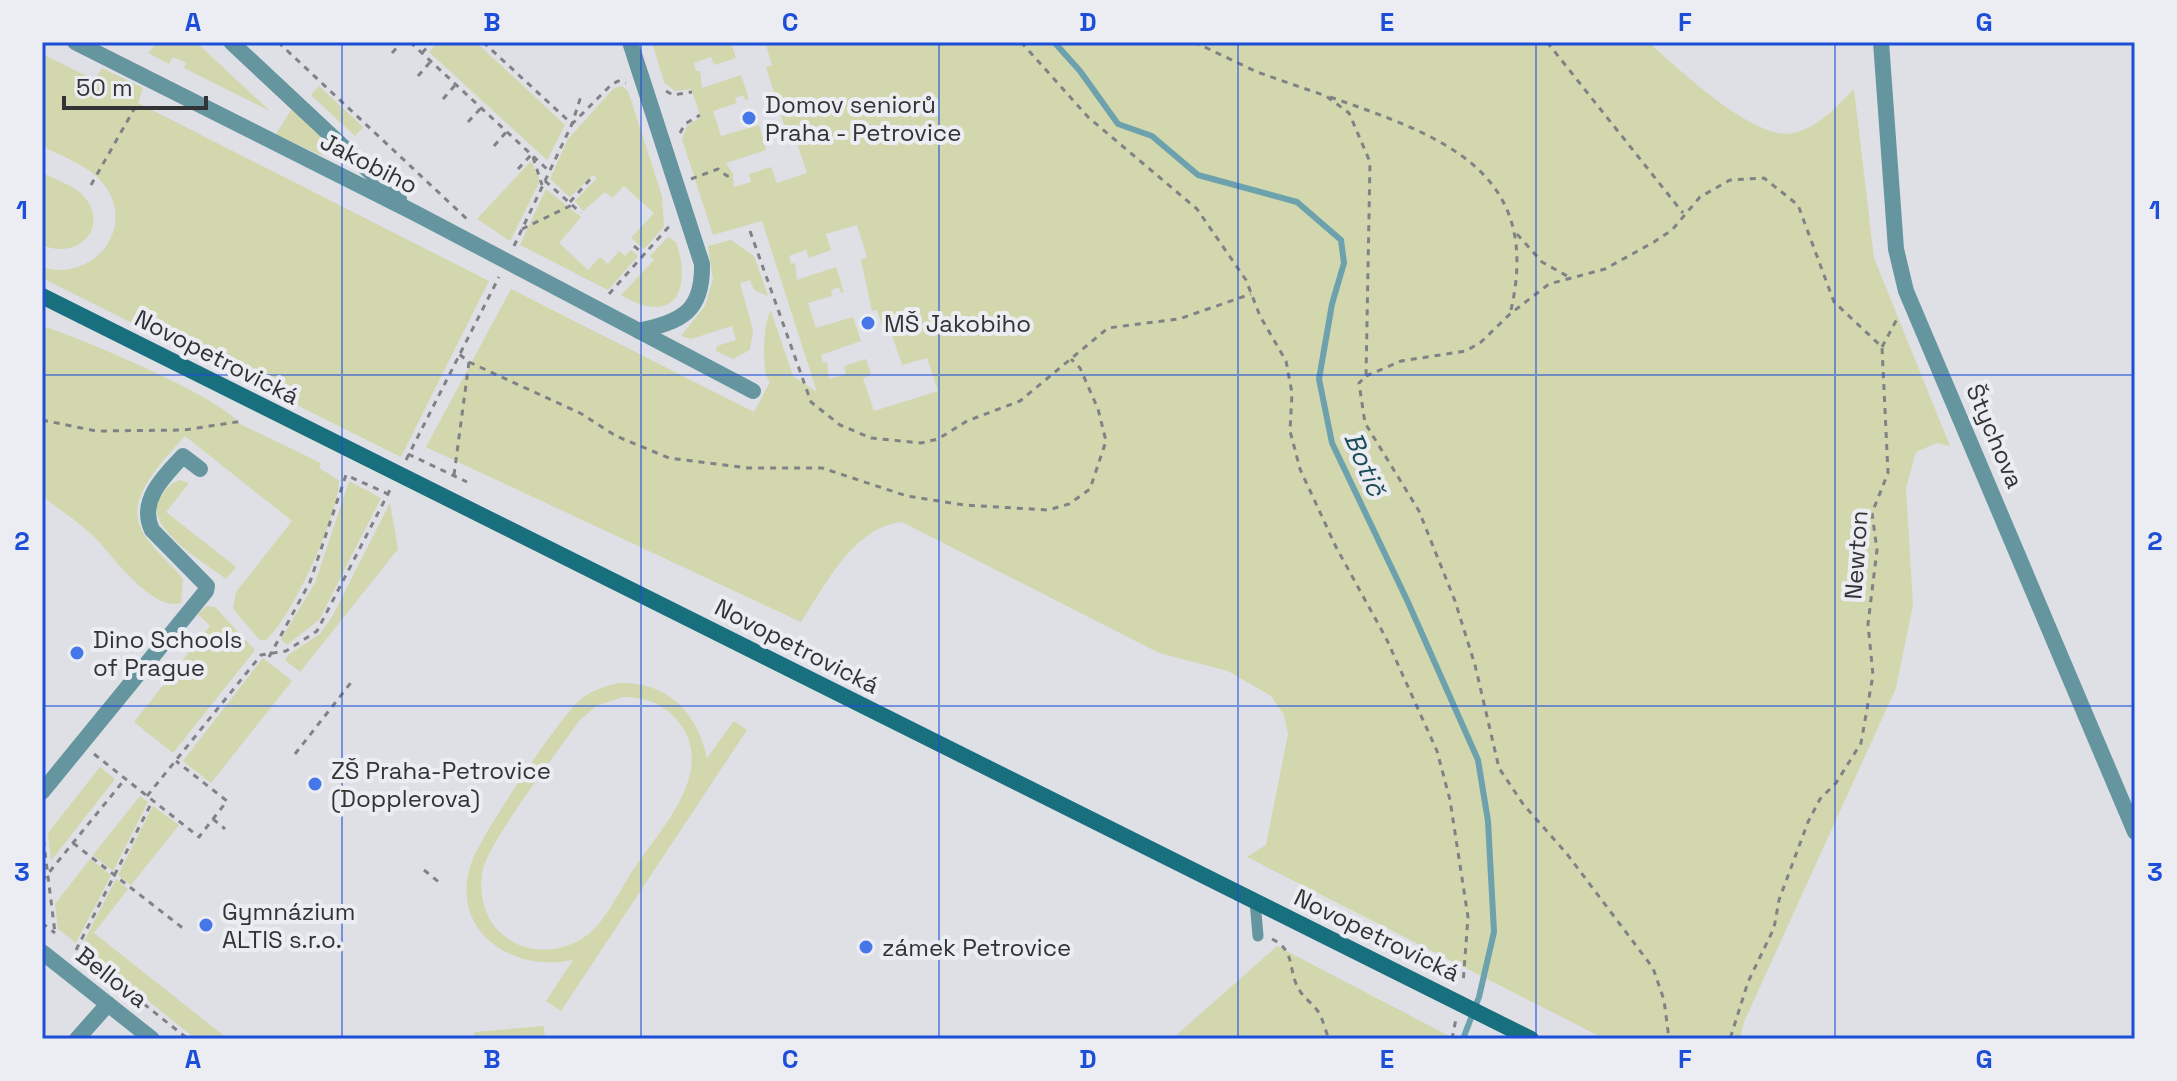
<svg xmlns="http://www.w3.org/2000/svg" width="2177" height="1081" viewBox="0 0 2177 1081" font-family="'Space Grotesk',sans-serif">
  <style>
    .green { fill: #d2d7ad; fill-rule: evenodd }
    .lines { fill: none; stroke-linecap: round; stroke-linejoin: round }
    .stream { stroke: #6ca1ad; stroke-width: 6 }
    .path { stroke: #818286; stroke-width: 3; stroke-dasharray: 6 6; stroke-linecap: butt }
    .service { stroke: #65959e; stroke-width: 11 }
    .minor { stroke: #65959e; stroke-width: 16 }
    .tertiary { stroke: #65959e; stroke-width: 16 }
    .secondary { stroke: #18707e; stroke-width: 16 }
    .grid { fill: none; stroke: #1d4ed8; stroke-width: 2; stroke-opacity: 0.55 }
    .poi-dot { fill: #4677e9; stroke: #ebedf3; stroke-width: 3 }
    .labels { text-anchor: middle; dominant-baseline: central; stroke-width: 8; stroke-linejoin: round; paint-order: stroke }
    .poi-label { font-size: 24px; fill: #323335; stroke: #ebedf3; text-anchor: start }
    .street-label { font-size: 24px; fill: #323335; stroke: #ebedf3 }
    .water-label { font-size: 26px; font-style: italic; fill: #1e4c57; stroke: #ebedf3 }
    .neatline { fill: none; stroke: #1d4ed8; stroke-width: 3 }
    .grid-label { font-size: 26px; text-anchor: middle; font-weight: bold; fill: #1d4ed8 }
  </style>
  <rect width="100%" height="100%" fill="#dee0e6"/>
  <g class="green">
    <polygon points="158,42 196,42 270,111 184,68 186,63 173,57 169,64 148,53"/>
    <polygon points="438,42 476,42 565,125 547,160 429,52"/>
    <path d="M652 42H731L736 58 714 65 711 57 694 63 696 71H700L702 88 741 75 749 99 745 100 743 95 735 98 737 103 713 111 721 136 759 125 766 150 726 163 733 174 734 187 751 182 749 174 771 167 777 183 807 173 796 140 789 141 766 67 772 65 765 42H1648C1677 67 1754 142 1794 133 1819 127 1836 107 1854 89L1874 258 1950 446 1937 443 1916 452 1906 488 1913 605 1896 688 1744 1022 1740 1039H1605L1247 857 1266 845 1288 734 1284 715 1271 696 1228 671 1159 653 902 522C854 526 825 586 801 622L426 447 511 289 754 412 770 382C761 376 763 321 771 311L793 376 817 392 762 221 713 235 682 139 687 126 701 117 691 89 675 91 664 82ZM857 225 867 257 861 260 872 311 877 310 885 334 891 332 902 365 927 358 938 391 874 411 863 378 871 375 866 359 844 366 846 374 829 379 827 362 823 363 821 355 861 341 853 317 816 328 808 303 832 296 831 290 839 287 841 293 844 292 836 267 797 280 795 263 791 264 789 256 806 250 809 258 831 250 826 234Z"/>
    <path d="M42 54 95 80 102 68 143 88 138 103 489 281 401 457 42 278V267C91 283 137 230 105 186 91 166 63 157 42 146Z"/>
    <polygon points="319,86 363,127 355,136 311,95"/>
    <polygon points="622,86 628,91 662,196 664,227 644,249 631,238 654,213 624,186 612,198 605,192 583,211 575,201 597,178 593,175 570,197 550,179 568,139 614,88"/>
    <polygon points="293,107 331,145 326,154 320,155 276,134"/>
    <polygon points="531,161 540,181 510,241 477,219"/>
    <path d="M42 173C56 180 77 186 86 199 109 231 75 260 42 245Z"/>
    <polygon points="546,189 581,217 559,243 588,270 600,257 608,264 619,251 625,256 631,250 638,256 608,290 520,245"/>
    <path d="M668 237 676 242C693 292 673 326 621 295L654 260 650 256Z"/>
    <polygon points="731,240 754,256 768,296 754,290 750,280 740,283 753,330 750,350 733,359 716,351 717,346 736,340 732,326 691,339 681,336 705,306 713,279 708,246"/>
    <path d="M42 326C79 337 221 397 240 424L321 463 319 468 339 480C339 514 292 618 266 640H260L233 609 236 592 292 521 185 436C168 455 131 492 138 520 143 543 170 561 183 579L181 603C154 612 116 561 100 543 84 525 61 511 42 496Z"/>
    <path d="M180 480 189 483 166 512 236 567 226 579C205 563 139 525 161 496 167 488 170 483 180 480Z"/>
    <polygon points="349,481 381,498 319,620 287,645 281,639 315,583"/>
    <polygon points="390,503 398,549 300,672 285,660 288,655 320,634 332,617"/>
    <polygon points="207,606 215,607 255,650 173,753 134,722 210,626 198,614"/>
    <polygon points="263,658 292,681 211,783 183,761"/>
    <path d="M619 683C668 682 697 712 707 758L734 721 747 730 561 1011 546 1001 573 960C511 973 447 930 472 861 482 834 559 718 580 700 592 690 605 686 619 683ZM623 697C644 697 663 703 677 720 719 770 661 828 633 870 619 891 605 924 583 938 555 956 517 954 495 927 482 911 479 888 483 869 490 840 558 751 579 721L596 706Z"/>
    <polygon points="100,767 115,779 51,861 48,833"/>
    <polygon points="140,796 148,802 113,871 93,855"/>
    <polygon points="153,806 179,825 131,885 118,875"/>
    <polygon points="90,859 111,875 76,943 58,929 55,904"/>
    <polygon points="116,879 128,889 94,933 228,1039 196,1039 81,947"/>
    <polygon points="1277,946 1453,1038 1172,1039"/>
    <polygon points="544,1026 545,1039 475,1039 474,1032"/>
  </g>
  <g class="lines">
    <polyline class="stream" points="1054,42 1080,71 1118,124 1152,136 1198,175 1297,202 1341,240 1344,263 1332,304 1319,379 1332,443 1407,600 1478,760 1488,821 1494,932 1479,997 1463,1039"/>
    <g class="path">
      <polyline points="278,42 468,220"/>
      <polyline points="410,42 548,170"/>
      <polyline points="483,42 572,124 611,85 618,81 626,83"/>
      <polyline points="1021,42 1088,117 1197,209 1246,280 1260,316 1286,361 1292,393 1290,431 1300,469 1336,547 1386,638 1437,751 1450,800 1468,917 1463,984"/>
      <polyline points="1194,42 1257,72 1326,96 1349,113 1370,162 1366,376 1359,383 1365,423 1419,511 1455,601 1475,665 1499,768 1523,804 1567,854 1653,968 1664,1000 1669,1039"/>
      <polyline points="1547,42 1683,213"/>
      <polyline points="392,53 402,42"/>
      <polyline points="422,53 432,42"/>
      <polyline points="418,76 431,61"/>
      <polyline points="666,91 673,95 692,92"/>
      <path d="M1330 97C1442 136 1545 171 1510 314"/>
      <polyline points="443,99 456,84"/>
      <polyline points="468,122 481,108"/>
      <polyline points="680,133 685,124 700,115"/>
      <polyline points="494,146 507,131"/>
      <polyline points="518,169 532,154 542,185"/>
      <polyline points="691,179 718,169 727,176 733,174"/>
      <polyline points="545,181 581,213"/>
      <polyline points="91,185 137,104"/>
      <polyline points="570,202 594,175"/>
      <polyline points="522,229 572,205"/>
      <polyline points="750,231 811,402 840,425 871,438 921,443 938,439 967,421 1020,401 1108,328 1179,319 1251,294"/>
      <polyline points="1517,234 1542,262 1569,277"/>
      <polyline points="514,246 572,124 581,96"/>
      <polyline points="634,246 645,255"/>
      <polyline points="609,294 672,223"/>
      <polyline points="1882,347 1897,319"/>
      <polyline points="469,362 580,413 616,436 669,458 749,468 822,468 907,496 964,505 1048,510 1069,504 1090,489 1106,441 1098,409 1080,368 1071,359"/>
      <polyline points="1366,376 1401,361 1466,351 1481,342 1510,314 1549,284 1605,269 1654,242 1672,230 1700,197 1730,180 1764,178 1798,205 1834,302 1882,347 1888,473 1872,513 1877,550 1868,624 1873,675 1861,743 1836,783 1820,799 1808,822 1779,900 1774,928 1748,982 1730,1039"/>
      <polyline points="42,420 96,431 184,430 243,421"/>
      <polyline points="408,454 467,482"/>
      <polyline points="406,460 499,277"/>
      <polyline points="454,475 469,362 459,354"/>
      <polyline points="269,657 310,582 346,475 388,494"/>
      <polyline points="94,754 199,837 227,801 176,761"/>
      <polyline points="295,754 353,680"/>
      <polyline points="147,796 261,655 286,651 317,631 391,488"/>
      <polyline points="213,819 225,829"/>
      <polyline points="42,828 55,933"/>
      <polyline points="73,843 184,929"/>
      <polyline points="424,870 440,883"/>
      <polyline points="42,881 125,779"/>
      <polyline points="42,923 55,933"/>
      <path d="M1272 939C1297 951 1287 972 1300 991 1304 998 1312 1003 1317 1010 1323 1018 1325 1030 1329 1039"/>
      <polyline points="76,950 153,800"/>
      <polyline points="125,989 188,1039"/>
      <polyline points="1452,1039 1456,1019"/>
    </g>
    <polyline class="service" points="1255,901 1258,936"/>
    <g class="minor">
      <polyline points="75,42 415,213 753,391"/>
      <polyline points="231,42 399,199"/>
      <path d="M630 42 702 264C703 312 682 321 639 331"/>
      <path d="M42 792 206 591 207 586 152 530C138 501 164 476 183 456L200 469"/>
      <polyline points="42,952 152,1039"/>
      <polyline points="77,1039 108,1004"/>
    </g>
    <polyline class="tertiary" points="1881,42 1896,249 1906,291 2135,832"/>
    <polyline class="secondary" points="42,296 1531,1039"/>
  </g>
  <path class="grid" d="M342 42V1039M641 42V1039M939 42V1039M1238 42V1039M1536 42V1039M1835 42V1039M42 375H2135M42 706H2135"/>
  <g class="poi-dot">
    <circle cx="749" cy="118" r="8"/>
    <circle cx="868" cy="323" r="8"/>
    <circle cx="77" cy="653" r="8"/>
    <circle cx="315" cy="784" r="8"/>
    <circle cx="206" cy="925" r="8"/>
    <circle cx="866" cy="947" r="8"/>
  </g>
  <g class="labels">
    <g class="poi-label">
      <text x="765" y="104">Domov seniorů<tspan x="765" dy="28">Praha - Petrovice</tspan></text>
      <text x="884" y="323">MŠ Jakobiho</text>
      <text x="93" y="639">Dino Schools<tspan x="93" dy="28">of Prague</tspan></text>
      <text x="331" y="770">ZŠ Praha-Petrovice<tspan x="331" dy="28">(Dopplerova)</tspan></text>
      <text x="222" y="911">Gymnázium<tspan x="222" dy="28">ALTIS s.r.o.</tspan></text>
      <text x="882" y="947">zámek Petrovice</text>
    </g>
    <g class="street-label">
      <text transform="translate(369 163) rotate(27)">Jakobiho</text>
      <text transform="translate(217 357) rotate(27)">Novopetrovická</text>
      <text transform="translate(1995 436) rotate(67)">Štychova</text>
      <text transform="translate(1856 555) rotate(-86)">Newton</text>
      <text transform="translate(797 646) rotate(27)">Novopetrovická</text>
      <text transform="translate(1377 935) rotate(26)">Novopetrovická</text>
      <text transform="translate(112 977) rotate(38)">Bellova</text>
    </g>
    <g class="water-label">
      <text transform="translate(1365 464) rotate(67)">Botič</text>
    </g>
  </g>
  <rect width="2177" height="1081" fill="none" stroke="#ebedf3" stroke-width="88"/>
  <path d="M64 96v12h142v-12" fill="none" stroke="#323335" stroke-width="4"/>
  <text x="76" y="96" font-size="24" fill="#323335" stroke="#ebedf3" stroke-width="6" paint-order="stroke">50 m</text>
  <rect x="44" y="44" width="2089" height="993" class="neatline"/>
  <g class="grid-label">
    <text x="193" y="31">A</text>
    <text x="492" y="31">B</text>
    <text x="790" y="31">C</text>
    <text x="1088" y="31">D</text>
    <text x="1387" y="31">E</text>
    <text x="1685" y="31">F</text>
    <text x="1984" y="31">G</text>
    <text x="22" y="219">1</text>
    <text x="2155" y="219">1</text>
    <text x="22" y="550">2</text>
    <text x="2155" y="550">2</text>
    <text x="22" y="881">3</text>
    <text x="2155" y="881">3</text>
    <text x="193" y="1068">A</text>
    <text x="492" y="1068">B</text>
    <text x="790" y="1068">C</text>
    <text x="1088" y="1068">D</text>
    <text x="1387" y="1068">E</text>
    <text x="1685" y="1068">F</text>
    <text x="1984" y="1068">G</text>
  </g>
</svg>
